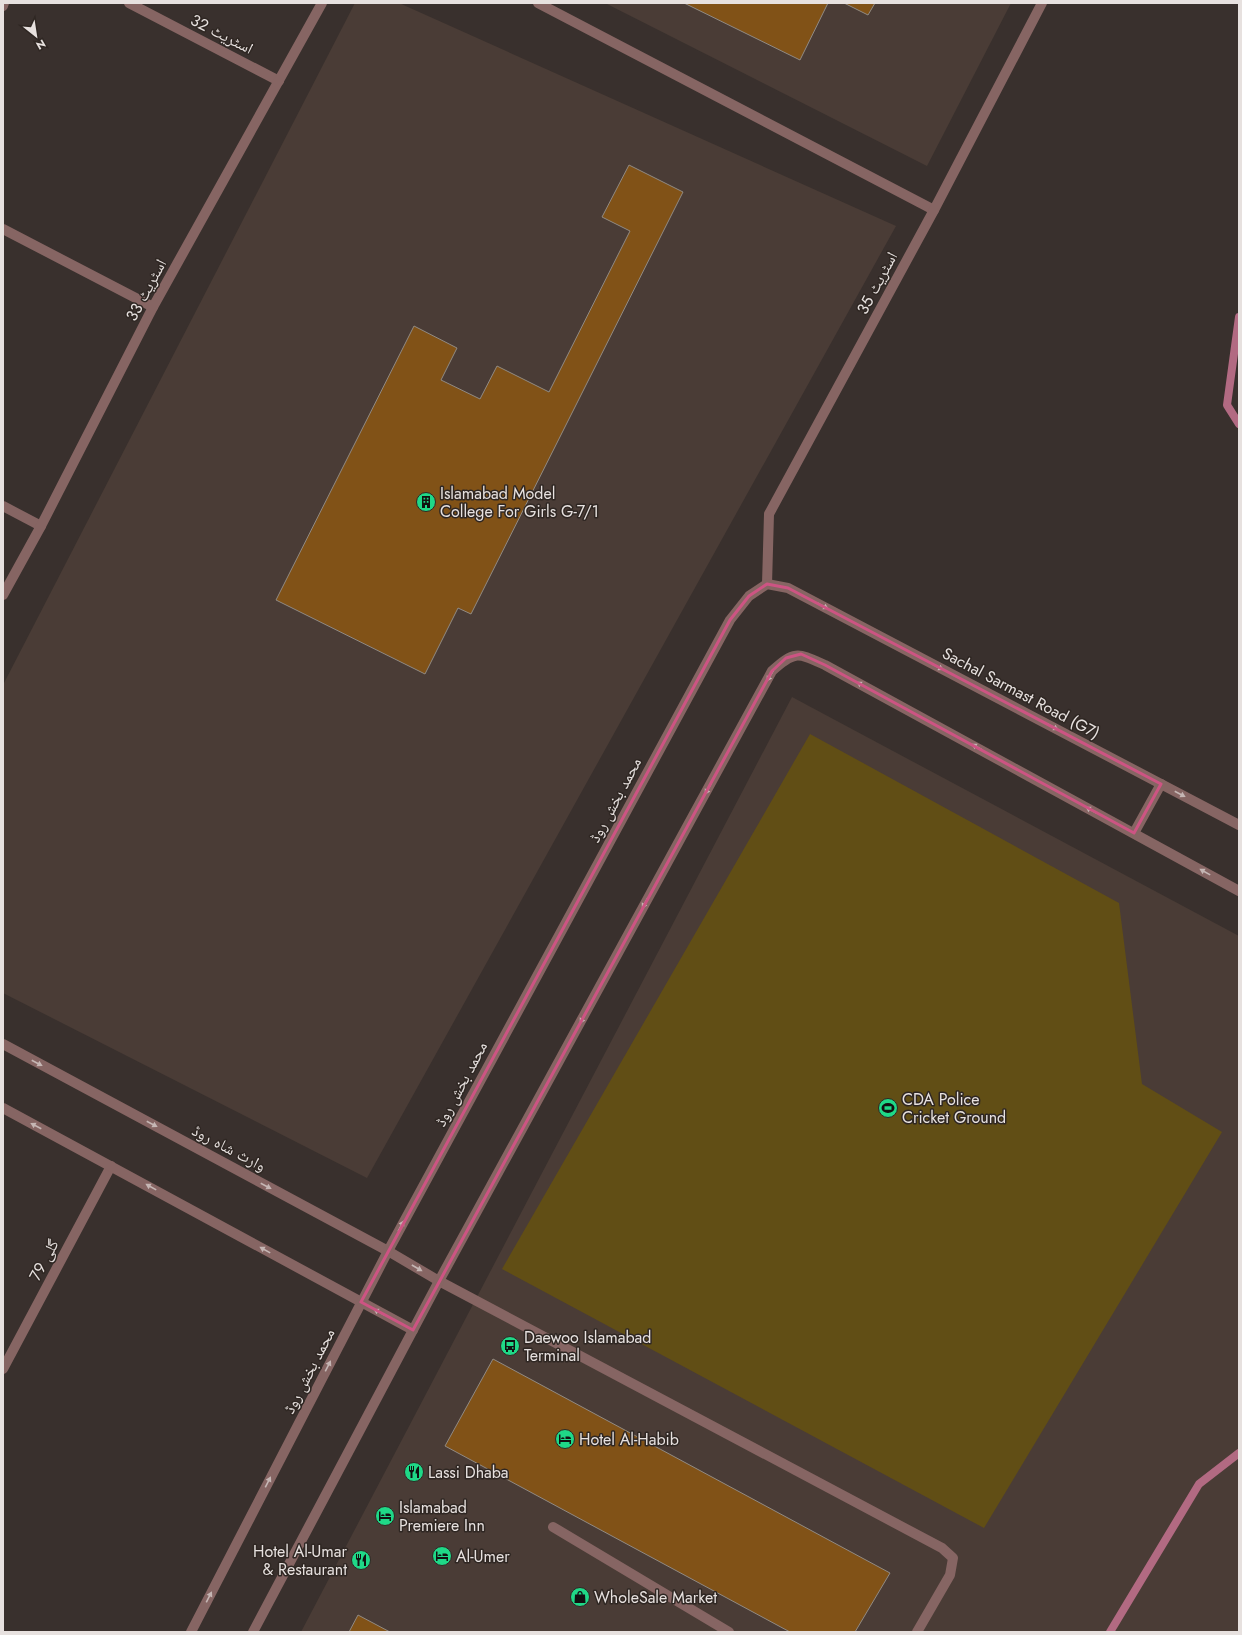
<svg xmlns="http://www.w3.org/2000/svg" width="1242" height="1635" viewBox="0 0 1242 1635" font-family="Jost,'Noto Naskh Arabic',sans-serif">
  <style>
    .built { fill: #4a3c36 }
    .green { fill: #614e15 }
    .lines { fill: none; stroke-linecap: round; stroke-linejoin: round }
    .stream { stroke: #b26a82; stroke-width: 8 }
    .building { fill: #815217; stroke: #918a83 }
    .service { stroke: #866563; stroke-width: 10 }
    .pedestrian { stroke: #866563; stroke-width: 10 }
    .minor { stroke: #866563; stroke-width: 10 }
    .tertiary { stroke: #866563; stroke-width: 10 }
    .oneway { fill: #c5b6b4 }
    .marked { fill: none; stroke: #cd5483; stroke-width: 3; stroke-linejoin: round }
    .labels { text-anchor: middle; dominant-baseline: central; stroke-width: 3; stroke-linejoin: round; paint-order: stroke }
    .street-label { font-size: 16px; fill: #e7e1df; stroke: #2f2723 }
    .poi-label { font-size: 16px; fill: #e7e1df; stroke: #2f2723; text-anchor: start }
  </style>
  <rect width="100%" height="100%" fill="#39302d"/>
  <g class="built">
    <polygon points="355,3 399,3 896,226 367,1178 3,993 3,685"/>
    <polygon points="605,3 1011,3 927,166"/>
    <polygon points="792,697 1239,936 1239,1632 301,1632"/>
  </g>
  <polygon class="green" points="810,734 1119,903 1142,1084 1222,1132 984,1528 502,1269"/>
  <g class="lines">
    <g class="stream">
      <polyline points="1239,317 1227,405 1239,424"/>
      <polyline points="1110,1632 1199,1484 1239,1453"/>
    </g>
  </g>
  <g class="building">
    <polygon points="684,3 828,3 800,60"/>
    <polygon points="844,3 875,3 868,15"/>
    <polygon points="629,165 683,192 471,614 458,608 425,674 276,600 414,326 457,348 441,380 480,399 497,366 549,392 630,231 602,217"/>
    <polygon points="493,1359 890,1573 855,1632 790,1632 445,1446"/>
    <polygon points="358,1615 390,1632 349,1632"/>
  </g>
  <g class="lines">
    <g class="service">
      <polyline points="3,229 153,307"/>
      <polyline points="3,506 41,526"/>
      <polyline points="439,1281 942,1548 953,1558 950,1575 917,1632"/>
      <polyline points="553,1527 729,1632"/>
    </g>
    <polyline class="pedestrian" points="538,3 934,210"/>
    <g class="minor">
      <polyline points="129,3 279,81"/>
      <polyline points="3,6 4,3"/>
      <polyline points="767,584 769,514 934,210 1042,3"/>
      <polyline points="3,595 41,526 153,307 322,3"/>
      <polyline points="3,1369 111,1166"/>
    </g>
    <g class="tertiary">
      <polyline points="1134,833 1161,784"/>
      <polyline points="3,1044 388,1251 439,1281"/>
      <polyline points="3,1108 413,1330"/>
      <polyline points="191,1632 388,1251 730,620 749,596 767,584 788,588 1239,825"/>
      <path d="M253 1632 439 1281 772 671C795 650 798 653 825 665L1239 891"/>
    </g>
  </g>
  <defs><path id="oneway-solid" d="M-6-.8H1V-3.2L6.5 0L1 3.2V.8H-6Z"/></defs>
  <g class="oneway">
    <use href="#oneway-solid" transform="translate(823 606) rotate(28)"/>
    <use href="#oneway-solid" transform="translate(938 667) rotate(28)"/>
    <use href="#oneway-solid" transform="translate(770 676) rotate(122)"/>
    <use href="#oneway-solid" transform="translate(862 685) rotate(-151)"/>
    <use href="#oneway-solid" transform="translate(1053 727) rotate(28)"/>
    <use href="#oneway-solid" transform="translate(977 747) rotate(-151)"/>
    <use href="#oneway-solid" transform="translate(708 789) rotate(119)"/>
    <use href="#oneway-solid" transform="translate(1180 794) rotate(28)"/>
    <use href="#oneway-solid" transform="translate(1091 810) rotate(-151)"/>
    <use href="#oneway-solid" transform="translate(1205 872) rotate(-151)"/>
    <use href="#oneway-solid" transform="translate(645 903) rotate(119)"/>
    <use href="#oneway-solid" transform="translate(583 1018) rotate(119)"/>
    <use href="#oneway-solid" transform="translate(37 1063) rotate(28)"/>
    <use href="#oneway-solid" transform="translate(152 1124) rotate(28)"/>
    <use href="#oneway-solid" transform="translate(36 1126) rotate(-152)"/>
    <use href="#oneway-solid" transform="translate(266 1186) rotate(28)"/>
    <use href="#oneway-solid" transform="translate(151 1187) rotate(-151)"/>
    <use href="#oneway-solid" transform="translate(401 1226) rotate(-62)"/>
    <use href="#oneway-solid" transform="translate(265 1250) rotate(-151)"/>
    <use href="#oneway-solid" transform="translate(417 1268) rotate(30)"/>
    <use href="#oneway-solid" transform="translate(379 1312) rotate(-152)"/>
    <use href="#oneway-solid" transform="translate(328 1366) rotate(-63)"/>
    <use href="#oneway-solid" transform="translate(268 1482) rotate(-63)"/>
    <use href="#oneway-solid" transform="translate(209 1597) rotate(-63)"/>
  </g>
  <path class="marked" d="M767 584 788 588 1161 784 1134 833 825 665 801 654 786 658 772 671 413 1330 361 1302 730 620 749 596Z"/>
  <defs>
    <g id="building-disc" transform="scale(1)"><circle r="9.5" fill="#1fd887" stroke="#2f2723"/><path d="M-4-6H4V6H1V3H-1V6H-4ZM-2.5-4.3h1.7v1.8h-1.7ZM.8-4.3h1.7v1.8H.8ZM-2.5-1h1.7V.8h-1.7ZM.8-1h1.7V.8H.8Z" fill="#111"/></g>
    <g id="stadium-disc" transform="scale(1)"><circle r="9.5" fill="#1fd887" stroke="#2f2723"/><path d="M0-5a6.5 5 0 1 0 0 10a6.5 5 0 1 0 0-10ZM-3.5-1.8h7v3.6h-7Z" fill="#111"/></g>
    <g id="bus-disc" transform="scale(1)"><circle r="9.5" fill="#1fd887" stroke="#2f2723"/><path d="M-5-6H5V4H4V6H2V4H-2V6H-4V4H-5ZM-3.5-4V0h7V-4ZM-3.5 1.2v1.5H-2V1.2ZM2 1.2v1.5H3.5V1.2Z" fill="#111"/></g>
    <g id="hotel-disc" transform="scale(1)"><circle r="9.5" fill="#1fd887" stroke="#2f2723"/><path d="M-6-4.5h1.5V1H6V5H4.5V3h-9V5H-6ZM-4 0a1.8 1.8 0 1 1 3.6 0ZM.5 0V-2.5h3Q6-2.5 6 0Z" fill="#111"/></g>
    <g id="restaurant-disc" transform="scale(1)"><circle r="9.5" fill="#1fd887" stroke="#2f2723"/><path d="M-5-6h1v4h1v-4h1v4h1v-4h1v5L-1.5 .5V6h-2V.5L-5-1ZM5-6V6H3V1.5H1.5Q1.5-4 5-6Z" fill="#111"/></g>
    <g id="shop-disc" transform="scale(1)"><circle r="9.5" fill="#1fd887" stroke="#2f2723"/><path d="M-5-2.5h2.3a2.7 3.5 0 0 1 5.4 0H5L5.5 6h-11ZM-1.5-2.5h3a1.5 2.3 0 0 0-3 0Z" fill="#111"/></g>
  </defs>
  <g fill-rule="evenodd">
    <use href="#building-disc" x="426" y="502"/>
    <use href="#stadium-disc" x="888" y="1108"/>
    <use href="#bus-disc" x="510" y="1346"/>
    <use href="#hotel-disc" x="565" y="1439"/>
    <use href="#restaurant-disc" x="414" y="1472"/>
    <use href="#hotel-disc" x="385" y="1516"/>
    <use href="#hotel-disc" x="442" y="1556"/>
    <use href="#restaurant-disc" x="361" y="1560"/>
    <use href="#shop-disc" x="580" y="1597"/>
  </g>
  <g class="labels">
    <g class="street-label">
      <text transform="translate(222 34) rotate(27)">اسٹریٹ 32</text>
      <text transform="translate(877 283) rotate(-62)">اسٹریٹ 35</text>
      <text transform="translate(146 290) rotate(-62)">اسٹریٹ 33</text>
      <text transform="translate(1021 693) rotate(28)">Sachal Sarmast Road (G7)</text>
      <text transform="translate(615 800) rotate(-62)">محمد بخش روڈ</text>
      <text transform="translate(461 1084) rotate(-62)">محمد بخش روڈ</text>
      <text transform="translate(229 1148) rotate(28)">وارث شاہ روڈ</text>
      <text transform="translate(44 1260) rotate(-62)">گلی 79</text>
      <text transform="translate(309 1371) rotate(-63)">محمد بخش روڈ</text>
    </g>
    <g class="poi-label">
      <text x="440" y="493">Islamabad Model<tspan x="440" dy="18">College For Girls G-7/1</tspan></text>
      <text x="902" y="1099">CDA Police<tspan x="902" dy="18">Cricket Ground</tspan></text>
      <text x="524" y="1337">Daewoo Islamabad<tspan x="524" dy="18">Terminal</tspan></text>
      <text x="579" y="1439">Hotel Al-Habib</text>
      <text x="428" y="1472">Lassi Dhaba</text>
      <text x="399" y="1507">Islamabad<tspan x="399" dy="18">Premiere Inn</tspan></text>
      <text x="347" y="1551" text-anchor="end">Hotel Al-Umar<tspan x="347" dy="18">&amp; Restaurant</tspan></text>
      <text x="456" y="1556">Al-Umer</text>
      <text x="594" y="1597">WholeSale Market</text>
    </g>
  </g>
  <rect width="1242" height="1635" fill="none" stroke="#e7e1df" stroke-width="8"/>
  <g transform="translate(36 36) rotate(150)" stroke="#2f2723" stroke-width="3" paint-order="stroke">
  <path d="M0-3L7 15L0 10L-7 15Z" fill="#e7e1df"/>
  <text y="-6" font-size="11" font-weight="bold" text-anchor="middle" fill="#e7e1df">N</text>
  </g>
</svg>
